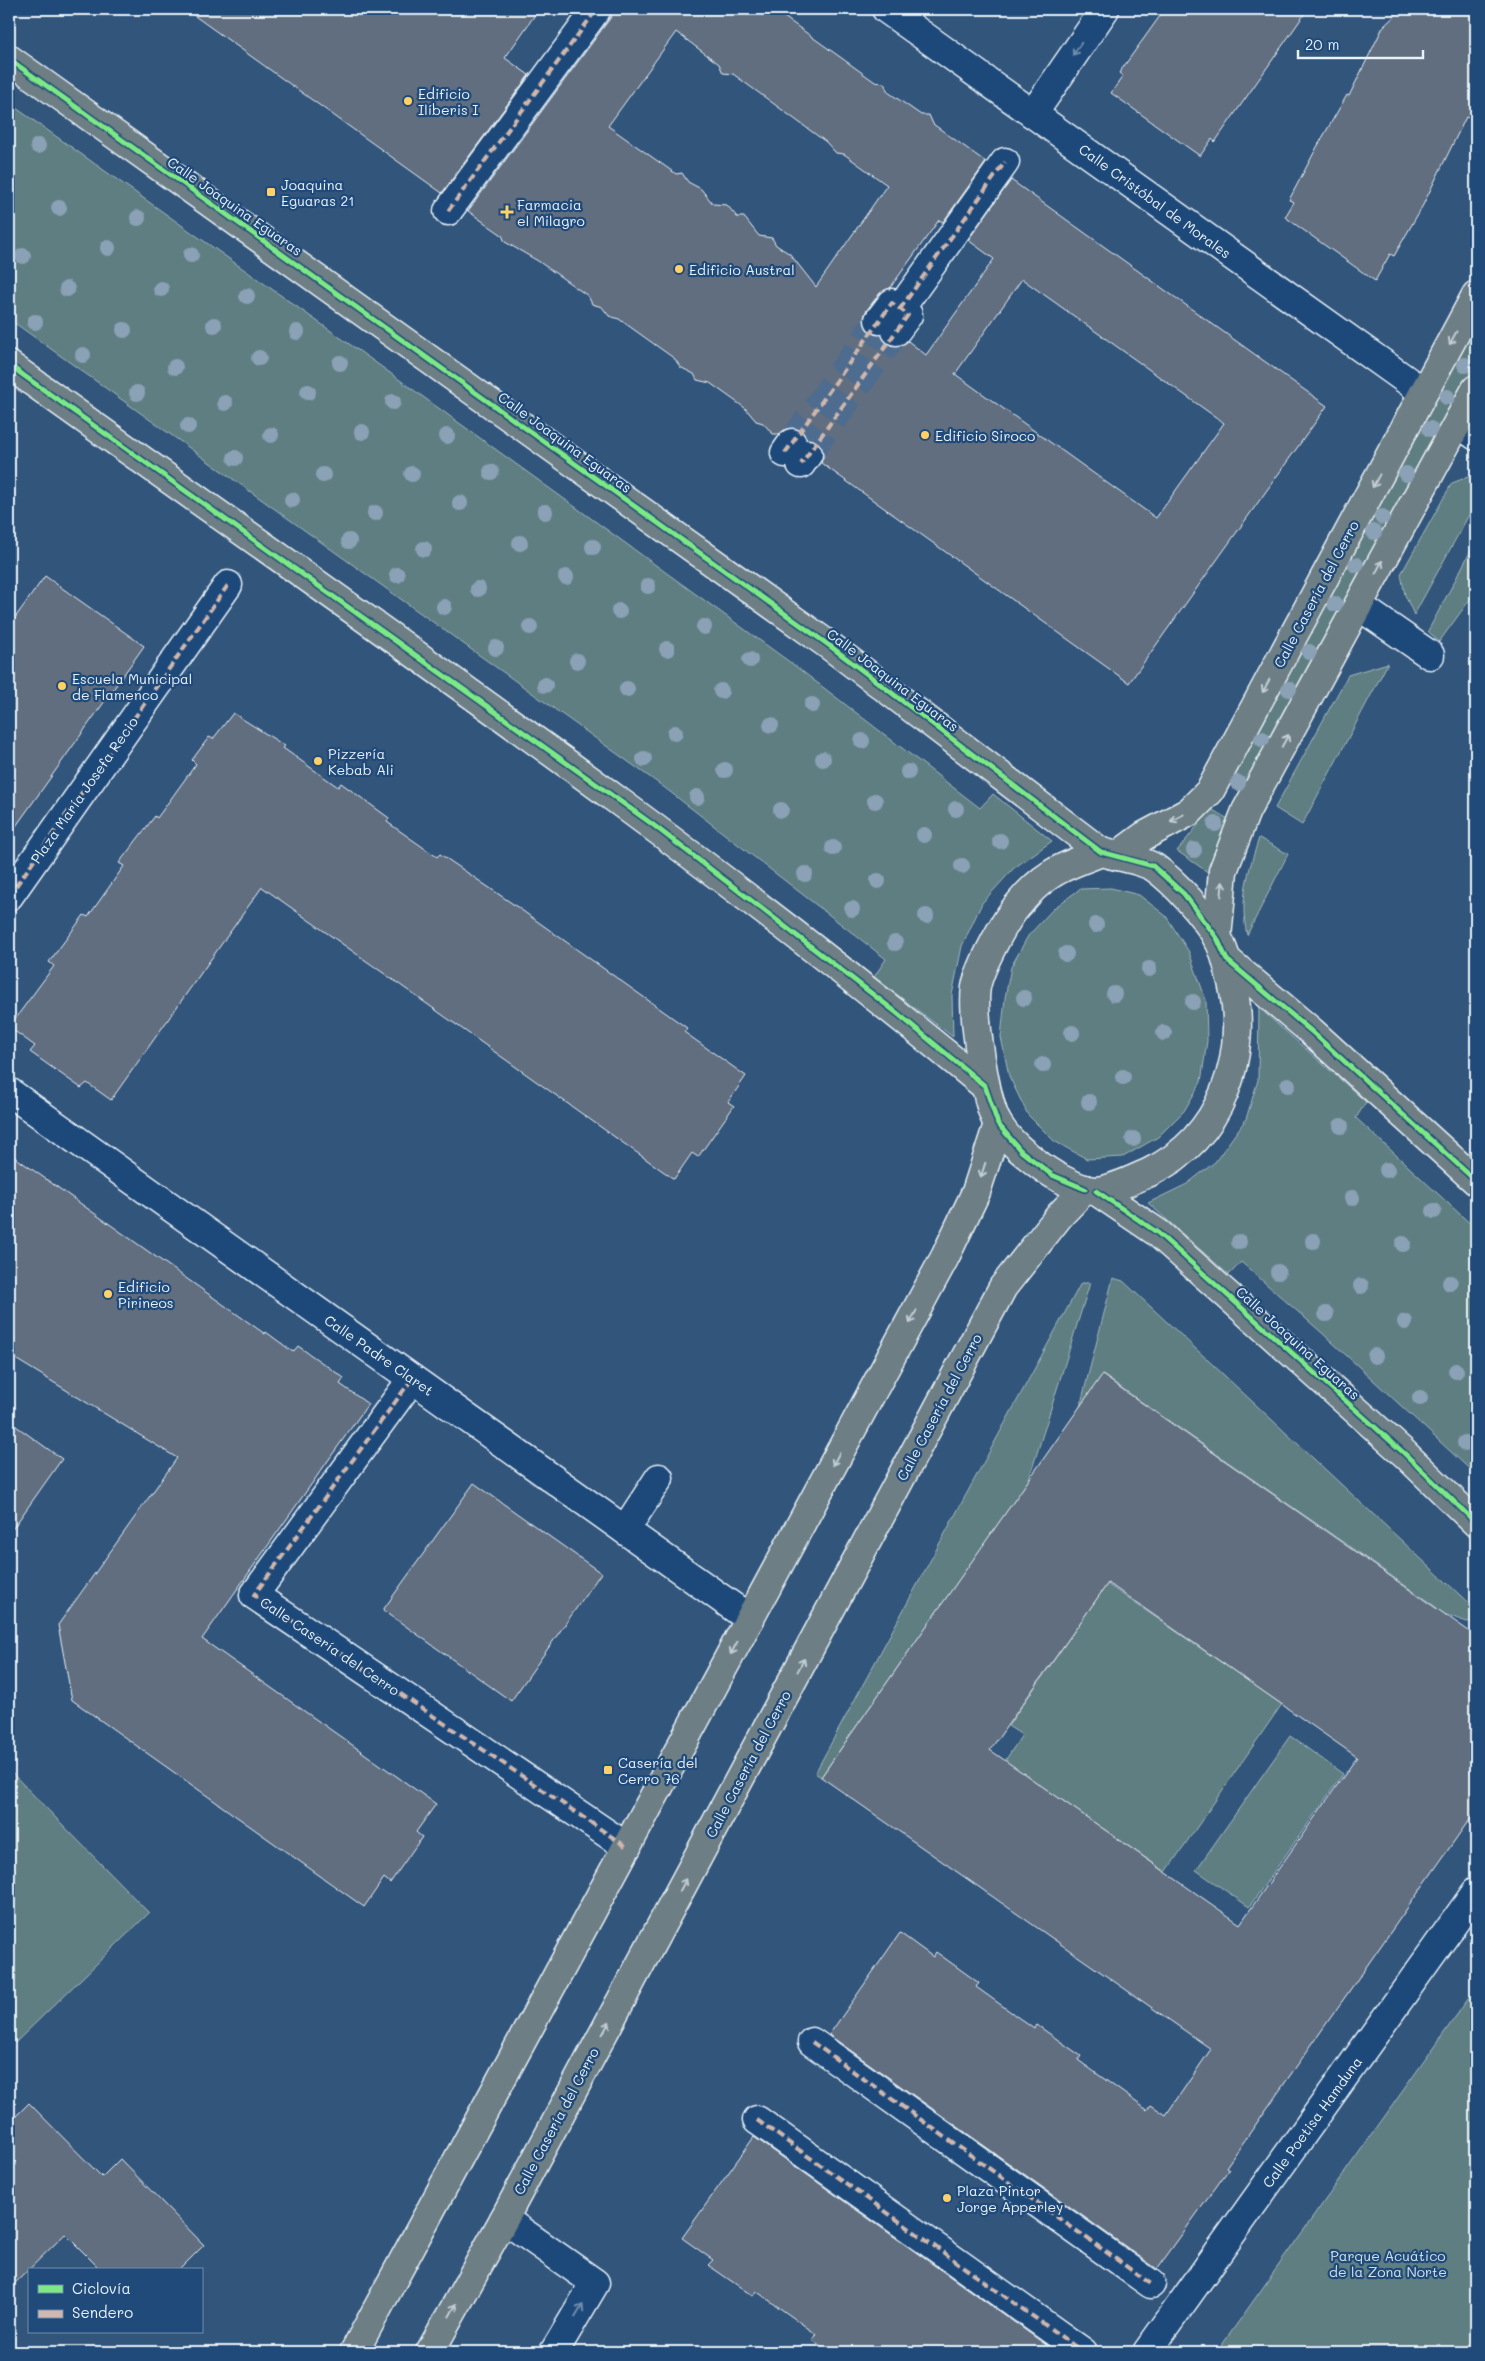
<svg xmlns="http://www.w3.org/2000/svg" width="1485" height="2361" viewBox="0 0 1485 2361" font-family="Mali,sans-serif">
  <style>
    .green { fill: #5e7e82; stroke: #a3b8bd }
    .building { fill: #606e80; stroke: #e8f1f8; fill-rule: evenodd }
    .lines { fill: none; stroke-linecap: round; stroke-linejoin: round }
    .minor-tunnel { stroke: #4d6c8f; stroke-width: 28; stroke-dasharray: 28 14; stroke-linecap: butt }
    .minor-casing { stroke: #e8f1f8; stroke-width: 31 }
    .major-casing { stroke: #e8f1f8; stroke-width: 31 }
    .minor { stroke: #1f4a7a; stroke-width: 28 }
    .major { stroke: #6d7e84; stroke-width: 28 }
    .quiet { stroke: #d1b7ad; stroke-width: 4; stroke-dasharray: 8 4; stroke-linecap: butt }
    .cycleway-casing { stroke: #1f4a7a; stroke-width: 8 }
    .cycleway { stroke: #7ce984; stroke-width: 5 }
    .tree { fill: #8ba1b6 }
    .oneway { stroke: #6f8dac }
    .oneway2 { stroke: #c3ced5 }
    .poi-dot { fill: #ffd166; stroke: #1f4a7a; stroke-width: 2 }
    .labels { text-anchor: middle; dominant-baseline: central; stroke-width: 4.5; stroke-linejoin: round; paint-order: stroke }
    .poi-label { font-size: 14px; fill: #e8f1f8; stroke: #1f4a7a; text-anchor: start }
    .street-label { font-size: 14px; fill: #e8f1f8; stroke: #1f4a7a }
    .park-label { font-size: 14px; fill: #d3e0e6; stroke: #1f4a7a }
  </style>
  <rect width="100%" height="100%" fill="#32557c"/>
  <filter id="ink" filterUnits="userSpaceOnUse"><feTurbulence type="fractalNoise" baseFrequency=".02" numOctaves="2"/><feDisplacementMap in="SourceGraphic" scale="10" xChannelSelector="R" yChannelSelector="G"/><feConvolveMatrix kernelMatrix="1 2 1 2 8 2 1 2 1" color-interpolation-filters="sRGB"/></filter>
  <g filter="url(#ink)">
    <g class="green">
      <polygon points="9,103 379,365 798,668 980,808 993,794 1052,841 1014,868 982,903 962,946 952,995 953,1037 874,977 886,959 665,788 9,319"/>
      <polygon points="1476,319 1476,368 1246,792 1226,781"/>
      <polygon points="1476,474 1476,502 1414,615 1405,595 1401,574 1452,483"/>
      <polygon points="1476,541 1476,591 1439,642 1428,631"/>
      <polygon points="1388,663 1302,825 1275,808 1348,675"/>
      <polygon points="1211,809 1230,820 1212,875 1177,851"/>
      <path d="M1259 838 1288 854 1247 935C1239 898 1248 873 1259 838Z"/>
      <polygon points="1111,888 1139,895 1166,916 1189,952 1206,1000 1207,1041 1201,1082 1184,1111 1158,1137 1123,1157 1087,1159 1054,1141 1028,1115 1009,1076 1001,1037 1005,998 1011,967 1028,936 1054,908 1080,889"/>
      <polygon points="1259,1008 1366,1102 1356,1118 1476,1229 1476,1475 1321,1332 1241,1262 1229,1275 1148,1203 1187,1184 1215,1162 1246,1119 1258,1080"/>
      <polygon points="1113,1278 1123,1281 1476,1610 1476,1625 1441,1613 1436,1607 1103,1375 1080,1407"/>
      <polygon points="1081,1283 1090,1283 1028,1482 821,1777 815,1773"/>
      <polygon points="1107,1584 1282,1704 1166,1872 1005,1761 1022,1735 1008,1726"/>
      <polygon points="1290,1736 1343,1774 1249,1907 1196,1870"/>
      <polygon points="9,1770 149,1913 15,2043 9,2037"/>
      <polygon points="1476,1988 1476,2352 1217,2352"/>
    </g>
    <g class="building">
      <polygon points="185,9 539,9 505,58 529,75 442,193"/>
      <path d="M617 9H776L780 14 875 82 884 83 888 92 921 115H929L933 124 986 162 943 222 939 220 890 288 880 293 866 311 864 318 865 326 870 333 881 335 887 344 895 347 903 345 908 341 926 355 994 259 968 240 1011 180 1327 406 1129 683 821 463 824 455 822 448 817 442 807 439 801 431 794 428 786 429 779 434H773L763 423 756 421 745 408 710 383 697 380 694 374 680 367 675 359 619 319 609 316 602 307 592 304 588 296 538 261 505 242 502 235 468 211ZM676 32 719 64 723 73 733 74 826 142 836 153 844 154 887 185 816 287 790 254 776 245 772 238 759 236 744 217H737L727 205 713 204 701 189 688 182 682 173 676 174 608 126ZM1022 279 1224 423 1156 518 955 374Z"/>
      <polygon points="1165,9 1308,9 1215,142 1212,139 1200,156 1111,93 1123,76 1119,73"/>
      <polygon points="1402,9 1476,9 1476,120 1466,117 1423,205 1394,256 1390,254 1375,281 1285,217 1294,202 1289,200 1317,147 1347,95 1349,96 1383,27"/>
      <polygon points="45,576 144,646 9,836 9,626"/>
      <polygon points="233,713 285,746 283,748 338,787 341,783 389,818 387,822 437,857 440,854 513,904 687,1028 684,1032 746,1076 728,1102 734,1106 698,1157 692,1153 674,1179 262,887 111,1100 87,1083 81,1088 30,1052 35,1046 9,1027 54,966 49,962 84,915 88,917 124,866 119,863 155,816 157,818 196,764 192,760 209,737 213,739"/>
      <polygon points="9,1153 265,1334 266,1332 293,1352 298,1346 344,1378 340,1384 368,1404 202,1639 436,1804 416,1832 422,1837 390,1883 384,1878 364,1907 72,1700 58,1625 177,1458 9,1355"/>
      <path d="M1102 1375 1476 1636V1810L1226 2167 1229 2169 1157 2269 829 2035 900 1933 933 1957 936 1952 979 1983 976 1987 1004 2007 1034 2029 1037 2025 1081 2056 1078 2060 1147 2110 1151 2105 1166 2115 1211 2049 821 1777ZM1108 1583 1357 1757 1240 1924 990 1750Z"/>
      <polygon points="9,1421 62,1459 9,1534"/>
      <polygon points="474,1483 601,1573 511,1701 383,1610"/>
      <polygon points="29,2103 102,2177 120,2159 204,2245 179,2270 101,2270 65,2234 9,2289 9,2123"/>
      <polygon points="754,2137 1056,2352 830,2352 812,2340 816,2334 756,2291 753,2296 708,2265 713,2260 682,2238"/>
    </g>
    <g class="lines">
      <g class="minor-tunnel">
        <polyline points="792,443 879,320"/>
        <polyline points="808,454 896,331"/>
      </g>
      <g class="minor-casing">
        <g id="minor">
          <polyline points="886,9 1423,392"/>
          <polyline points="1033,114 1105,9"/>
          <polyline points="448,211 597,9"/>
          <polyline points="900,309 1005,162"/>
          <polyline points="879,320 892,303 908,315 896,331"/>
          <polyline points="1458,423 1476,436"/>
          <polyline points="785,453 792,443"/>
          <polyline points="801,464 808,454"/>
          <polyline points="1359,606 1430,655"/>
          <polyline points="9,896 228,585"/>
          <polyline points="9,1092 750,1619"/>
          <polyline points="412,1379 254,1595 627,1847"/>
          <polyline points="625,1530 659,1478"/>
          <polyline points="812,2042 1151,2284"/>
          <polyline points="757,2120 1083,2352"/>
          <polyline points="504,2219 595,2283 554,2352"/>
          <polyline points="1147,2352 1476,1892"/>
        </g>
      </g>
      <g class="major-casing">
        <g id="major">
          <polyline points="9,59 830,646 1101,852"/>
          <path d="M9 365C337 601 674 828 985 1086"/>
          <path d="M1101 852C1115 856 1143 860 1155 868 1177 884 1203 914 1217 937 1225 950 1228 967 1232 982 1249 1057 1222 1137 1150 1172 1134 1179 1115 1189 1097 1191 1082 1192 1053 1175 1042 1167 1026 1155 1009 1142 998 1124 985 1103 972 1012 976 987 980 967 1005 919 1019 904 1027 894 1039 882 1050 875 1064 865 1085 859 1101 852Z"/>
          <polyline points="1117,856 1144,836 1189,812 1210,791 1476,295"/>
          <polyline points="1217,938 1223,871 1246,811 1476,389"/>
          <polyline points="1227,960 1311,1031 1476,1181"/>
          <polyline points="1096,1191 1158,1233 1405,1454 1476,1523"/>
          <polyline points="354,2352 945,1257 976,1192 998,1124"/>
          <polyline points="430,2352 504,2219 1003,1287 1060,1215 1085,1189"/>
        </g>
      </g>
      <use href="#minor" class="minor"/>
      <use href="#major" class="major"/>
      <g class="quiet">
        <polyline points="448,211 597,9"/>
        <polyline points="900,309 1005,162"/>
        <polyline points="785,453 892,303 908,315 801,464"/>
        <polyline points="9,896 228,585"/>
        <polyline points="412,1379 254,1595 627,1847"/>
        <polyline points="812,2042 1151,2284"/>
        <polyline points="757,2120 1083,2352"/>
      </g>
      <g class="cycleway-casing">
        <g id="cycleway">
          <polyline points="9,59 830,646 1101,852 1153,866 1184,894 1217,938 1227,960 1311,1031 1476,1181"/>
          <polyline points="9,365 652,824 897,1013 985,1086 998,1124 1021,1151 1052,1175 1085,1189"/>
          <polyline points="1096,1191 1158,1233 1405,1454 1476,1523"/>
        </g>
      </g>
      <use href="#cycleway" class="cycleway"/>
    </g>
    <g class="tree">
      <circle cx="38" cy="146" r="8"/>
      <circle cx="59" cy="208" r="8"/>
      <circle cx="138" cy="218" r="8"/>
      <circle cx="108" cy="248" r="8"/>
      <circle cx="191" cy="255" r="8"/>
      <circle cx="23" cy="256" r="8"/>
      <circle cx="67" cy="289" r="8"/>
      <circle cx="161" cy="289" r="8"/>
      <circle cx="247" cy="296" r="8"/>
      <circle cx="35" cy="322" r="8"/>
      <circle cx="214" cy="325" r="8"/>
      <circle cx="124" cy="330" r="8"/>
      <circle cx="297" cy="332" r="8"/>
      <circle cx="83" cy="355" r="8"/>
      <circle cx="259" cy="358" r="8"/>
      <circle cx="340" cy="363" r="8"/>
      <circle cx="1465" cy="365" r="8"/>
      <circle cx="175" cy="367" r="8"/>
      <circle cx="308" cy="392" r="8"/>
      <circle cx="137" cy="393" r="8"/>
      <circle cx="1447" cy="397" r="8"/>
      <circle cx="393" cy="402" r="8"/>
      <circle cx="225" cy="403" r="8"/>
      <circle cx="188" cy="426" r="8"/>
      <circle cx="1430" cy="429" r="8"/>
      <circle cx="362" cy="432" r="8"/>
      <circle cx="271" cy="435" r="8"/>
      <circle cx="447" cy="436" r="8"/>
      <circle cx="235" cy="458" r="8"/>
      <circle cx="491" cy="472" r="8"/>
      <circle cx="412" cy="474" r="8"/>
      <circle cx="1406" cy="474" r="8"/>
      <circle cx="323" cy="475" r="8"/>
      <circle cx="292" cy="500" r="8"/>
      <circle cx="460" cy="503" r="8"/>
      <circle cx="545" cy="512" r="8"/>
      <circle cx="375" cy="513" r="8"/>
      <circle cx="1382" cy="517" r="8"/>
      <circle cx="1374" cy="532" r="8"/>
      <circle cx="349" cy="541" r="8"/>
      <circle cx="520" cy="543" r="8"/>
      <circle cx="593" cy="547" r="8"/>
      <circle cx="424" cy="549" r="8"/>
      <circle cx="1356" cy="565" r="8"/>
      <circle cx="397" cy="575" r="8"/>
      <circle cx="566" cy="577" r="8"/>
      <circle cx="648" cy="586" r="8"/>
      <circle cx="478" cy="589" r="8"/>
      <circle cx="1335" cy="604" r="8"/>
      <circle cx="444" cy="607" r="8"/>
      <circle cx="619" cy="611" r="8"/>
      <circle cx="530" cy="627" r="8"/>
      <circle cx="704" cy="627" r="8"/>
      <circle cx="496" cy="648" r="8"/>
      <circle cx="667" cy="649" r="8"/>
      <circle cx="1309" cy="652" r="8"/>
      <circle cx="750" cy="660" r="8"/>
      <circle cx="577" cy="661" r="8"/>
      <circle cx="545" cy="685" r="8"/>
      <circle cx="627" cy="689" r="8"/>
      <circle cx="1289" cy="689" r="8"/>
      <circle cx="721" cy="691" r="8"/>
      <circle cx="812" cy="705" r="8"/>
      <circle cx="771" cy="725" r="8"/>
      <circle cx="675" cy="733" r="8"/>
      <circle cx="1262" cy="739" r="8"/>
      <circle cx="862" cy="741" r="8"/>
      <circle cx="644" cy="759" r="8"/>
      <circle cx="823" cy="759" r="8"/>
      <circle cx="725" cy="770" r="8"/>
      <circle cx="908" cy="772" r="8"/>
      <circle cx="1238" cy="783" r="8"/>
      <circle cx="697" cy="797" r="8"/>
      <circle cx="875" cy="801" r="8"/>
      <circle cx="956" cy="809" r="8"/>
      <circle cx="781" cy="810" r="8"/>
      <circle cx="1215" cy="824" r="8"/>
      <circle cx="924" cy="835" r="8"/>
      <circle cx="1000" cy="841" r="8"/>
      <circle cx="833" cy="848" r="8"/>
      <circle cx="1194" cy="850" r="8"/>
      <circle cx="962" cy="866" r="8"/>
      <circle cx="805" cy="874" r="8"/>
      <circle cx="878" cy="881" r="8"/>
      <circle cx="852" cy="909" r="8"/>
      <circle cx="926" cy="916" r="8"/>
      <circle cx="1096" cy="925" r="8"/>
      <circle cx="895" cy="943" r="8"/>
      <circle cx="1066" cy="954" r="8"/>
      <circle cx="1149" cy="969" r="8"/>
      <circle cx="1114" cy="994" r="8"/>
      <circle cx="1024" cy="998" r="8"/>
      <circle cx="1193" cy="1002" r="8"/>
      <circle cx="1072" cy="1033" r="8"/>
      <circle cx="1164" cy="1033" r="8"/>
      <circle cx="1043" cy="1065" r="8"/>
      <circle cx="1123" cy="1077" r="8"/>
      <circle cx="1288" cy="1085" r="8"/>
      <circle cx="1089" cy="1102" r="8"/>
      <circle cx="1341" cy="1126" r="8"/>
      <circle cx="1133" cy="1139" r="8"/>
      <circle cx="1387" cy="1170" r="8"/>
      <circle cx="1352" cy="1198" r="8"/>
      <circle cx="1434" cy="1211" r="8"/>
      <circle cx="1313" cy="1241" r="8"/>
      <circle cx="1239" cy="1242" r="8"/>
      <circle cx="1403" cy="1244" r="8"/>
      <circle cx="1278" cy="1272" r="8"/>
      <circle cx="1450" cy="1283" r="8"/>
      <circle cx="1361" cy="1286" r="8"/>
      <circle cx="1326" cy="1314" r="8"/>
      <circle cx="1405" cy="1322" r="8"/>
      <circle cx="1375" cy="1356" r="8"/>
      <circle cx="1456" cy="1371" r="8"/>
      <circle cx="1420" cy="1398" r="8"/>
      <circle cx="1465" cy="1443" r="8"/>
    </g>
    <defs><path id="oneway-shaft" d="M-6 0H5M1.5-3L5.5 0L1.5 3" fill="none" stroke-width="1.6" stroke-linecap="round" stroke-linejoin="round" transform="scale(1.25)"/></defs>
    <g class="oneway">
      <use href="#oneway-shaft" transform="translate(1077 49) rotate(125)"/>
      <use href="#oneway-shaft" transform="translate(579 2311) rotate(-59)"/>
    </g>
    <g class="oneway2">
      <use href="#oneway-shaft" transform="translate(1453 338) rotate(118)"/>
      <use href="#oneway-shaft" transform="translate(1376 481) rotate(118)"/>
      <use href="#oneway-shaft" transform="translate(1379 567) rotate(-62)"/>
      <use href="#oneway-shaft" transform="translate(1266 686) rotate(118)"/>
      <use href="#oneway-shaft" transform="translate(1285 741) rotate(-61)"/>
      <use href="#oneway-shaft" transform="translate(1177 818) rotate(152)"/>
      <use href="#oneway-shaft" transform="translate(1222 889) rotate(-85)"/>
      <use href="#oneway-shaft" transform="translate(983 1170) rotate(108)"/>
      <use href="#oneway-shaft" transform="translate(913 1317) rotate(118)"/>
      <use href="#oneway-shaft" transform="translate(836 1459) rotate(118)"/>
      <use href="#oneway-shaft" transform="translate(734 1648) rotate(118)"/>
      <use href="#oneway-shaft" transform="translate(801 1665) rotate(-62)"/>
      <use href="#oneway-shaft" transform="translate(683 1885) rotate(-62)"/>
      <use href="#oneway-shaft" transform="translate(606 2028) rotate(-62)"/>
      <use href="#oneway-shaft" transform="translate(453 2310) rotate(-61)"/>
    </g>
  </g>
  <g class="poi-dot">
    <circle cx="408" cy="101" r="5"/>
    <rect x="266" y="187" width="10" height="10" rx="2.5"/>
    <path d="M504.5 204.5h5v5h5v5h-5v5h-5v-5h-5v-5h5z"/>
    <circle cx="679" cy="269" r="5"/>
    <circle cx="925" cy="435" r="5"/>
    <circle cx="62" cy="686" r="5"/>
    <circle cx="318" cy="761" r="5"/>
    <circle cx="108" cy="1294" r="5"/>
    <rect x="603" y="1765" width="10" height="10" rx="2.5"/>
    <circle cx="947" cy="2198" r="5"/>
  </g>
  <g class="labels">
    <g class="poi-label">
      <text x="418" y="93">Edificio<tspan x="418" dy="16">Ilíberis I</tspan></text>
      <text x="281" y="184">Joaquina<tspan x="281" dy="16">Eguaras 21</tspan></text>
      <text x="517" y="204">Farmacia<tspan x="517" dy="16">el Milagro</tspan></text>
      <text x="689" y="269">Edificio Austral</text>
      <text x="935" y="435">Edificio Siroco</text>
      <text x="72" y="678">Escuela Municipal<tspan x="72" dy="16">de Flamenco</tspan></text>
      <text x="328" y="753">Pizzería<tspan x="328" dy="16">Kebab Ali</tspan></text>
      <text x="118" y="1286">Edificio<tspan x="118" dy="16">Pirineos</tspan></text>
      <text x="618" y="1762">Casería del<tspan x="618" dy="16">Cerro 76</tspan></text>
      <text x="957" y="2190">Plaza Pintor<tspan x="957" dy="16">Jorge Apperley</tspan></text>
    </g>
    <g class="street-label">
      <text transform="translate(1155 201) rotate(36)">Calle Cristóbal de Morales</text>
      <text transform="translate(235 206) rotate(35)">Calle Joaquina Eguaras</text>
      <text transform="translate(565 442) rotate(36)">Calle Joaquina Eguaras</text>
      <text transform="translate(1316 594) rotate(-62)">Calle Casería del Cerro</text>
      <text transform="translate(893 680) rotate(37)">Calle Joaquina Eguaras</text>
      <text transform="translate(84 790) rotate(-55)">Plaza María Josefa Recio</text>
      <text transform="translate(1298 1343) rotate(42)">Calle Joaquina Eguaras</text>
      <text transform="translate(379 1355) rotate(35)">Calle Padre Claret</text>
      <text transform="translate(939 1407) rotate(-62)">Calle Casería del Cerro</text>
      <text transform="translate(330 1646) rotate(34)">Calle Casería del Cerro</text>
      <text transform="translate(748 1764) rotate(-62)">Calle Casería del Cerro</text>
      <text transform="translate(556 2121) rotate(-62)">Calle Casería del Cerro</text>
      <text transform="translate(1312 2122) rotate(-54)">Calle Poetisa Hamduna</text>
    </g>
    <g class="park-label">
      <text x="1388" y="2255">Parque Acuático<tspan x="1388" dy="16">de la Zona Norte</tspan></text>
    </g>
  </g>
  <rect width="1485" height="2361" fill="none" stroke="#1f4a7a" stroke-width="30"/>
  <rect x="15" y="15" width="1455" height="2331" fill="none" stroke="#e8f1f8" stroke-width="2" filter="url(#ink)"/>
  <rect x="28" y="2268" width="175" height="65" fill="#1f4a7a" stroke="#6f8dac"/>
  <rect x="38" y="2285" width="25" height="8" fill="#7ce984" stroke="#6f8dac"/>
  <text x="72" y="2294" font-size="15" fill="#e8f1f8">Ciclovía</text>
  <rect x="38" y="2310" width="25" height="8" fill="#d1b7ad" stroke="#6f8dac"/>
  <text x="72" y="2318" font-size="15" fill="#e8f1f8">Sendero</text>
  <path d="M1298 50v8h125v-8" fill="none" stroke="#e8f1f8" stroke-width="2.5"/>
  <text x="1305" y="50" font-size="15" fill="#e8f1f8" stroke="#1f4a7a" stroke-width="4" paint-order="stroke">20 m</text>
</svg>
